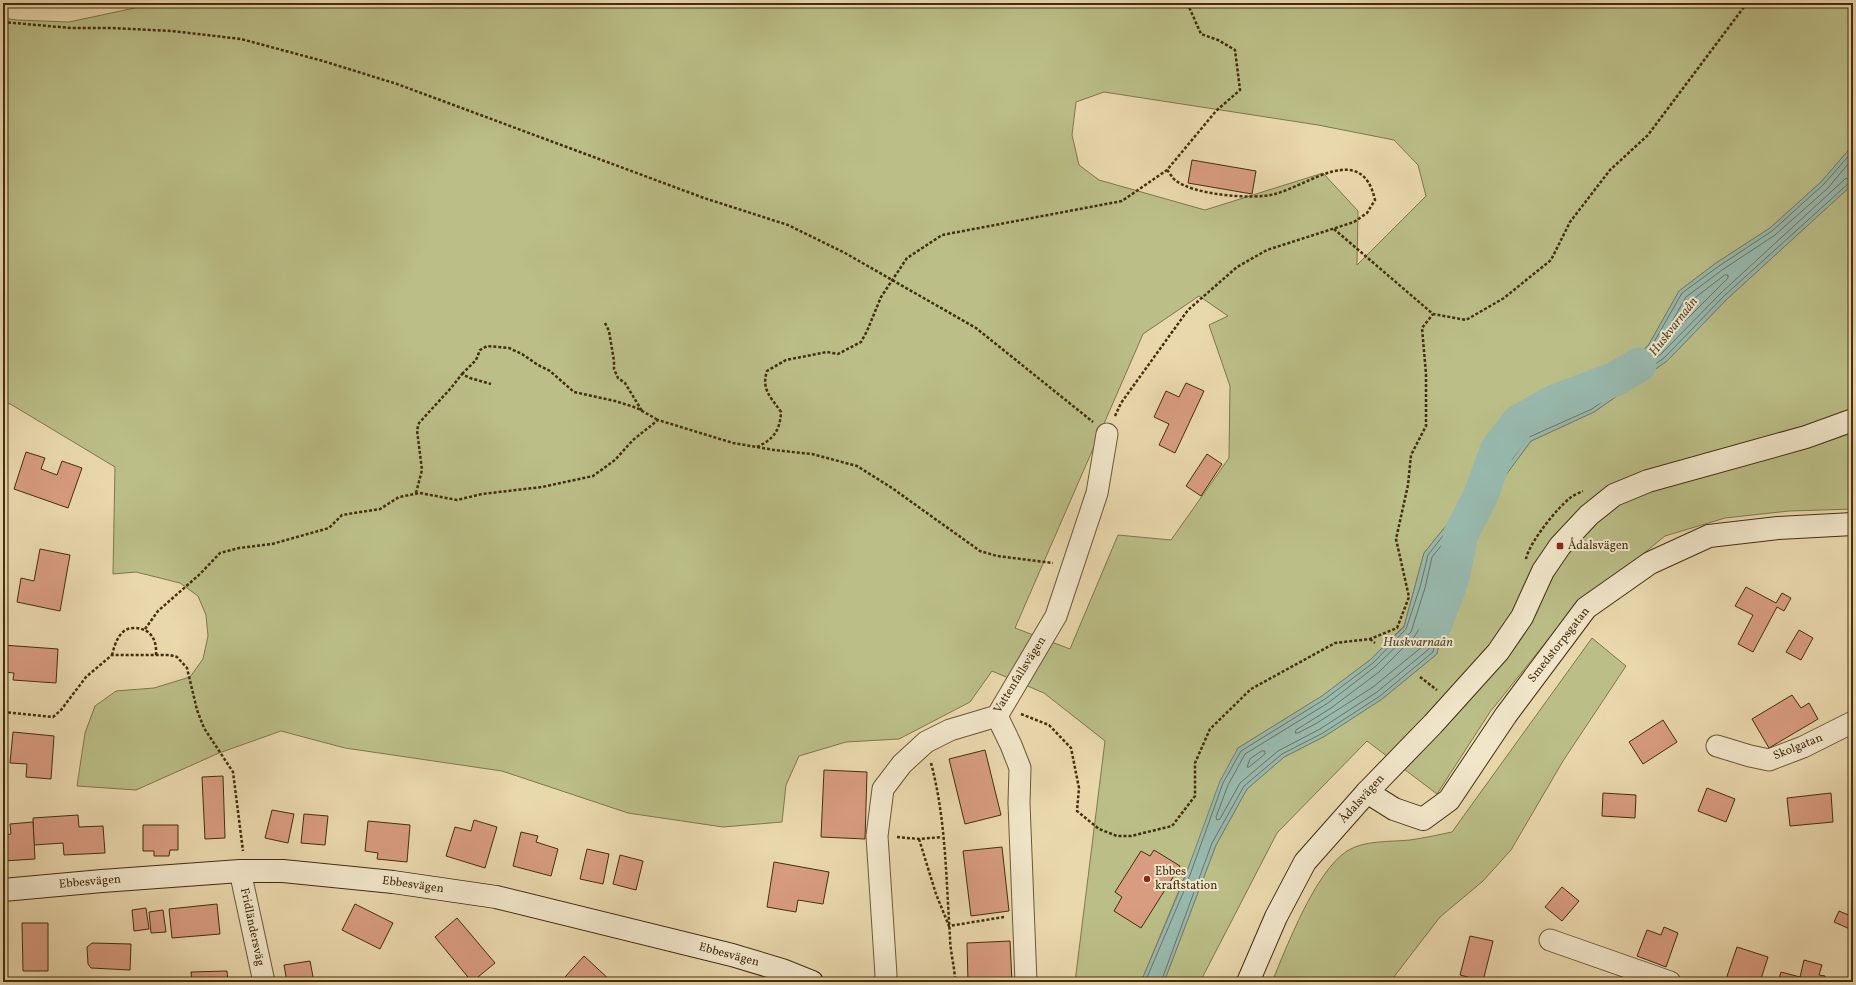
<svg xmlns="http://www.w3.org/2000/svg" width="1856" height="985" viewBox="0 0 1856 985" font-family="Vollkorn,serif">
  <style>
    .green { fill: #bbbe87; stroke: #80764b; fill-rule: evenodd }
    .water { fill: #98b9ae; stroke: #76816e }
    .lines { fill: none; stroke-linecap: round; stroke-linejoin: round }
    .shore { stroke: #6e735e; stroke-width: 1 }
    .river { stroke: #98b9ae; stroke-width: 35 }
    .building { fill: #d89c80; stroke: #442d0f }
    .street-casing { stroke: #6e5836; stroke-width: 23 }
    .secondary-casing { stroke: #442d0f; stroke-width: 24 }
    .path { stroke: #442d0f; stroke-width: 2.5; stroke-dasharray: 3 2; stroke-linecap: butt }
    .street { stroke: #f1e6ca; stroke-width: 21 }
    .secondary { stroke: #f1e6ca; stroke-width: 22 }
    .poi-dot { fill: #8f2418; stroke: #f1e6ca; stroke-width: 1.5 }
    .labels { text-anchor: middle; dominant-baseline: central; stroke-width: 4; stroke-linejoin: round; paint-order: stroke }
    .poi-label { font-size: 12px; fill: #442d0f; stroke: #f1e6ca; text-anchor: start }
    .street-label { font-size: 12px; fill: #442d0f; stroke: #f1e6ca }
    .water-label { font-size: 13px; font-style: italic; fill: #55492f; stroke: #f1e6ca }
  </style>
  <rect width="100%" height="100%" fill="#ead8ad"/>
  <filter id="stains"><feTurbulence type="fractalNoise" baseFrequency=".005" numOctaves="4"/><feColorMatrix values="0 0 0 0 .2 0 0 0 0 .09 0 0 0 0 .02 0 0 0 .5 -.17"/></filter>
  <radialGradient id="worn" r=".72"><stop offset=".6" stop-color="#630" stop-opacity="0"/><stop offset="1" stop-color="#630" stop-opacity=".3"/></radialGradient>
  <g class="green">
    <path d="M158 3H1853V145L1821 182 1770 228 1716 263 1679 291 1648 346 1582 397 1548 401 1482 460 1450 521 1424 553 1404 626 1370 660 1322 696 1238 748 1141 982H1075L1105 741 1044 693 992 671 970 702 899 739 846 742 799 756 786 785 782 822 723 827 628 813 502 771 345 748 281 731 219 753 136 790 77 786 85 733 95 706 116 691 154 688 190 677 203 659 208 636 206 615 198 596 180 583 136 572 113 574 115 467 12 405 3 401V18L17 20 69 22ZM1104 92 1318 125 1394 140 1418 165 1426 196 1357 265 1358 211 1323 173 1205 210 1099 180 1079 165 1072 135 1076 102ZM1199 296 1228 316 1209 325 1230 386 1229 458 1171 540 1118 535 1070 649 1015 628 1143 334Z"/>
    <polygon points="1853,184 1853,509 1789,511 1725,518 1665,536 1566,617 1490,712 1437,794 1367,741 1277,833 1200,982 1164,982 1216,845 1247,789 1284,757 1325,736 1382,699 1437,654 1455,562 1505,476 1531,441 1594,412 1667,361 1727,299"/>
    <path d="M1592 638 1626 666 1563 761 1511 850 1483 881 1440 917 1390 982H1272C1287 946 1315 872 1347 851 1364 840 1390 842 1410 840 1424 838 1438 835 1452 832Z"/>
  </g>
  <polygon class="water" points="1853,145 1853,184 1727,299 1667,361 1594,412 1531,441 1505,476 1455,562 1437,654 1382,699 1325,736 1284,757 1247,789 1216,845 1164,982 1141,982 1182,885 1220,781 1238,748 1322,696 1370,660 1404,627 1424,553 1450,521 1481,460 1548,401 1582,397 1648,346 1679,291 1716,263 1770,228 1821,182"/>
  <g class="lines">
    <g class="shore">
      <polyline points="1853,158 1828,188 1775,235 1722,270 1686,297 1655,352 1633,369 1633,372 1635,372 1661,354 1721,293 1845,179 1853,177"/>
      <polygon points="1725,275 1728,275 1728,278 1682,324 1679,324 1679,322 1691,301"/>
      <polygon points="1574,407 1576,409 1574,411 1538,428 1535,427 1535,424 1552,410"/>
      <polygon points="1511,446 1513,446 1514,449 1497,472 1446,558 1429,649 1377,692 1320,729 1278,751 1240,783 1220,819 1217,820 1216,817 1228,785 1245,754 1328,703 1376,666 1411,632 1425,588 1432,557 1458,525 1489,466"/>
      <polygon points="1431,594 1433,596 1423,646 1373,687 1317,723 1298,733 1295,733 1296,730 1331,708 1379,672 1414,637 1418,631 1429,595"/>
      <polygon points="1262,751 1265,751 1265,754 1249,767 1247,767 1250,759"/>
      <polyline points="1145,982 1186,886 1223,783 1241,751 1325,699 1373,663 1406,629 1420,587 1428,555 1453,523 1485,463 1550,405 1584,400 1650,349 1682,293 1719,266 1772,231 1824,184 1853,151"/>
      <polyline points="1161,982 1212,843 1244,786 1282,754 1323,733 1380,696 1433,652 1451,560 1502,474 1527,438 1592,409 1664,358 1724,296 1849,183 1853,182"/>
    </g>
    <polyline class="river" points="1435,624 1452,578 1461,534 1481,495 1497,450 1519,422 1554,402 1615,379 1639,365"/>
  </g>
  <g class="building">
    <polygon points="1192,160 1256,171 1252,194 1188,183"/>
    <polygon points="1186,383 1204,391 1175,453 1159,445 1169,424 1154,417 1166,391 1179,397"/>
    <polygon points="26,452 45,458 41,469 57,475 62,461 82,468 68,508 14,489"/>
    <polygon points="1207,454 1222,464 1201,496 1186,486"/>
    <polygon points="40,549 70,555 60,611 17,602 21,578 34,581"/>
    <polygon points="1746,587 1776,603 1782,593 1791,598 1784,611 1777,607 1753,652 1738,644 1753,615 1735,606"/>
    <polygon points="1799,630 1813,638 1801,660 1786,652"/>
    <polygon points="3,645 58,649 56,683 13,680 14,673 3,672"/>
    <polygon points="1792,695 1801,708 1809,703 1818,719 1769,748 1752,719"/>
    <polygon points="1663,720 1677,742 1643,764 1629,742"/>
    <polygon points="13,732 54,736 51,779 26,777 27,764 10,763"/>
    <polygon points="985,750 1001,815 965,824 949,759"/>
    <polygon points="824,770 867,772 865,839 821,837"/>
    <polygon points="223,776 225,838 205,839 202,777"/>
    <polygon points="1707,788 1735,799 1726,822 1698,811"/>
    <polygon points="1603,793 1636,795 1635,818 1602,816"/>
    <polygon points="1831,793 1833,822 1790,826 1787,798"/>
    <polygon points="272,810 294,814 288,843 265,838"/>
    <polygon points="304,814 328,816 325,845 301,843"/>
    <polygon points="78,815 79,827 103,826 105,853 64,855 63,843 34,845 33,818"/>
    <polygon points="474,820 497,827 485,868 446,856 455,827 471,831"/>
    <polygon points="368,821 410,825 407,862 377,859 378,853 365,851"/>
    <polygon points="33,822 35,859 3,861 3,835 11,834 10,824"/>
    <polygon points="143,825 178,825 178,850 170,850 169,856 154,856 154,851 143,851"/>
    <polygon points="521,832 538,836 536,842 558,849 551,876 513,866"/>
    <polygon points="1002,847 1009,911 971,916 963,851"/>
    <polygon points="587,849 609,854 603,884 580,879"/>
    <polygon points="1154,850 1180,866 1141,928 1114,911 1122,897 1115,892 1141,851 1150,856"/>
    <polygon points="620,855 643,861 636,890 613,884"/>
    <polygon points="774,862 829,872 823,904 798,900 796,912 767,907"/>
    <polygon points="1562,887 1579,901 1562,921 1545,907"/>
    <polygon points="217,904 220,934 172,938 169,909"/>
    <polygon points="355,904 393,923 380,949 342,930"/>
    <polygon points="146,908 149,929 134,931 132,910"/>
    <polygon points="163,910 166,932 151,933 149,912"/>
    <polygon points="1839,911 1853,917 1852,930 1834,922"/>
    <polygon points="457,918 495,963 472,982 435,937"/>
    <polygon points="22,923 48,923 48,971 23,971"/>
    <polygon points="1664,927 1678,933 1666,967 1637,956 1647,930 1661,935"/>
    <polygon points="1470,936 1493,941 1483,981 1460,975"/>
    <polygon points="1010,941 1012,982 968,982 967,943"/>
    <polygon points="92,943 131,944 130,970 91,968 88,964 87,947"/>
    <polygon points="1737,947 1768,957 1760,982 1725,982"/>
    <polygon points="584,956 612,982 570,982 565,977"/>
    <polygon points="1804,960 1822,965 1819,975 1825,976 1824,982 1778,982 1781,972 1800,977"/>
    <polygon points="310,961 314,982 287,982 284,965"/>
    <polygon points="1853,967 1853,982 1846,982"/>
    <polygon points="227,971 228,982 192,982 191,972"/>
  </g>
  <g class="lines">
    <g class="street-casing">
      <g id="street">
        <polyline points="997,716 1011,745 1020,768 1019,803 1026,982"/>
        <polyline points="1717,746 1750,756 1769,760 1803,747 1853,722"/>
        <polyline points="240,871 264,982"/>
        <polyline points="1550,940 1670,982"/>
        <polyline points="885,982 886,975 877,836 883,789 902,764 926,742 950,730 997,716 1056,616 1097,493 1107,434"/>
      </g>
    </g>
    <g class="secondary-casing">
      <g id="secondary">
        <polyline points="1367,792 1394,809 1423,819 1449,800 1506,715 1586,608 1650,563 1709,536 1778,528 1853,524"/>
        <polyline points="3,890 102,881 240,871 283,871 393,882 496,897 732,955 782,970 812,982"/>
        <polyline points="1248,982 1276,917 1305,862 1367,792 1433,724 1498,652 1522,617 1543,571 1560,546 1589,515 1614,495 1648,481 1806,437 1853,420"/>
      </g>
    </g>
    <g class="path">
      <polyline points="1779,3 1781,4 1782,3"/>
      <polyline points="3,22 71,28 111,28 172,31 241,39 323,61 397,84 704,198 788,225 845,253 976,328 1093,422"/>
      <polyline points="1334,229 1433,314 1466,320 1504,298 1551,260 1570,222 1610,170 1648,135 1747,3"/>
      <polyline points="605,323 609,331 614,361 614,369 618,378 625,383 642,411"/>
      <polyline points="462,374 476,360 480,350 487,346 509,348 522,354 538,365 550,371 574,392 615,401 637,408 658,420"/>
      <path d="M1115 416 1121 403 1188 310 1237 267 1267 250 1354 222 1367 213 1375 200C1362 141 1309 185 1275 194 1253 200 1193 195 1175 180 1172 178 1170 173 1167 170"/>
      <path d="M757 447C774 439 780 430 781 412 771 397 761 390 767 371L786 360 827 352 838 354 861 342 867 331 881 297 907 258 942 235 1122 201 1167 170 1216 111 1240 90 1235 50 1218 40 1201 34 1189 7 1198 3"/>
      <polyline points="416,493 422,470 417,430 419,423 451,388 462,374 470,378 491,384"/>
      <path d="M1526 559C1529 543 1557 508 1570 498 1573 495 1579 493 1583 491"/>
      <polyline points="145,629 158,611 200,574 220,553 239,548 272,544 329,528 342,515 380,509 399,497 420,493 457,500 482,494 542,487 593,476 615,460 633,440 658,420 733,443 774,450 812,454 857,466 892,488 980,551 997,556 1053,563"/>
      <polyline points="1370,639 1375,643"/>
      <path d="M112 655C114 647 117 637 123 632 126 629 130 628 134 628 151 628 157 640 156 655"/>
      <polyline points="1420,677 1437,690"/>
      <polyline points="3,712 53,717 61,710 86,677 112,655 170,655 177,657 187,668 197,710 204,728 233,772 243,851"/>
      <polyline points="1021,714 1049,725 1071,748 1079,788 1077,811 1099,829 1117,836 1131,836 1172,826 1195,796 1195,763 1210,729 1251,689 1335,643 1370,639 1397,628 1409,597 1396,539 1408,485 1411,455 1426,426 1426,374 1422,328 1433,314"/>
      <path d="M931 763C946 819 946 879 950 937 950 952 955 967 955 982"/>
      <polyline points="897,837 919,839 942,837"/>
      <polyline points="919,839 936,894 949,926 1004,917"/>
    </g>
    <use href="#street" class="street"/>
    <use href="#secondary" class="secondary"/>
  </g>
  <g class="poi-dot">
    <rect x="1556" y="542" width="8" height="8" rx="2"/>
    <circle cx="1147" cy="879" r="4"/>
  </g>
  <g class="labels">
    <g class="poi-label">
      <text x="1568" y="546">Ådalsvägen</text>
      <text x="1155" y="872">Ebbes<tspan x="1155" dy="14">kraftstation</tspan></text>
    </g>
    <g class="street-label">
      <text transform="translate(1559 645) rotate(-52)">Smedstorpsgatan</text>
      <text transform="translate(1020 675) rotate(-58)">Vattenfallsvägen</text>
      <text transform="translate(1798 747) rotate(-22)">Skolgatan</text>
      <text transform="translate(1362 799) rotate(-48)">Ådalsvägen</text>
      <text transform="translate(90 882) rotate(-5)">Ebbesvägen</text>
      <text transform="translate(413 885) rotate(8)">Ebbesvägen</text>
      <text transform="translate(252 927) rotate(78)">Fridländersväg</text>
      <text transform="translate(729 955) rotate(15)">Ebbesvägen</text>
    </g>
    <g class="water-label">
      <text transform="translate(1674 327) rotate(-52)">Huskvarnaån</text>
      <text x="1418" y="643">Huskvarnaån</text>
    </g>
  </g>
  <rect width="1856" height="985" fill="none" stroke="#ead8ad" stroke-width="16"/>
  <rect x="4" y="4" width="1848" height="977" fill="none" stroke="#442d0f" stroke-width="2"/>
  <rect x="8" y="8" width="1840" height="969" fill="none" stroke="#442d0f"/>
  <rect width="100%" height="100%" filter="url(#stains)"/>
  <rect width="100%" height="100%" fill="url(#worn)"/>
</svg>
